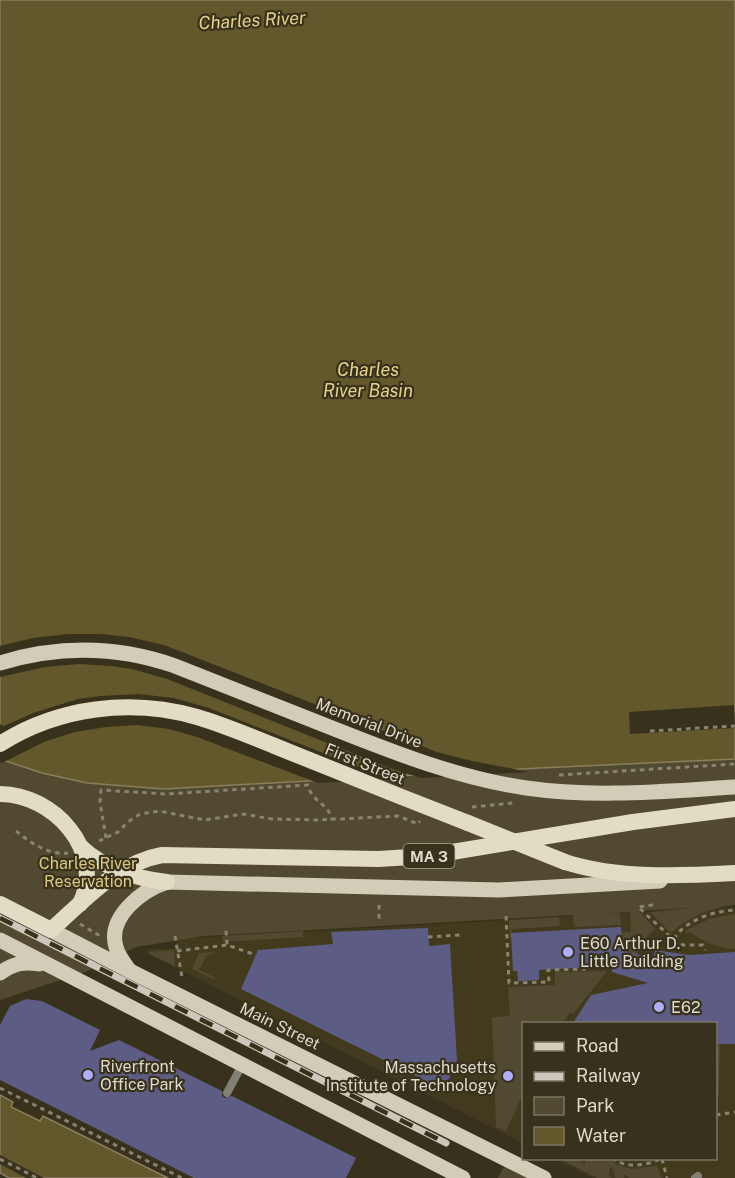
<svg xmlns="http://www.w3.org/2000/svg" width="735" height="1178" viewBox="0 0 735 1178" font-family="'Public Sans',sans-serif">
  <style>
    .built { fill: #423a1d }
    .green { fill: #514a31 }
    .water { fill: #63582c; stroke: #887f5c; stroke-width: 1.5 }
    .pier { fill: #38321c }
    .building { fill: #5d5c84 }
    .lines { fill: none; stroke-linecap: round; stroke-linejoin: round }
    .path { stroke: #898472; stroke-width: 3; stroke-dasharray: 4.5 4.5; stroke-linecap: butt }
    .service { stroke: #827f75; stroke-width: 8 }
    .primary { stroke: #d2cdb7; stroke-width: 15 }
    .trunk { stroke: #e2dcc4; stroke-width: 16 }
    .rail-casing { stroke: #cdc8bb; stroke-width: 7 }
    .rail { stroke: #38321c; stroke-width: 4.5; stroke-dasharray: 14; stroke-linecap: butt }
    .trunk-bridge { stroke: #e2dcc4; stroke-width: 16 }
    .poi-dot { fill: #b0aefa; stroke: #38321c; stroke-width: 2 }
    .labels { text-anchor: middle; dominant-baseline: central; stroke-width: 4.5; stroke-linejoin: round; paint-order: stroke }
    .shield { fill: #38321c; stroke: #aca898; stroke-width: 1.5 }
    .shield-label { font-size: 15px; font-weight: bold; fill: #dedacd }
    .street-label { font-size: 16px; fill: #dedacd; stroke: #38321c }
    .park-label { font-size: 16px; fill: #dbc880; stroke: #38321c }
    .poi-label { font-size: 16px; fill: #dedacd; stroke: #38321c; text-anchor: start }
    .water-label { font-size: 18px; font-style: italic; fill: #e5d28a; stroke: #38321c }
  </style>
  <rect width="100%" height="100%" fill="#38321c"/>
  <polygon class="built" points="735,907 735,1178 593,1178 555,1159 716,1158 716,1024 524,1024 523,1143 145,952 147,949 175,949 178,939"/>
  <g class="green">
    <path d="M0 759 42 773 87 783 164 789 540 768 735 759V905C711 907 689 917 671 933L650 912 691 908 639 911 655 929 646 938 634 960 624 961 622 932H631L630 912 597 914 620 913 621 925 574 927 573 915 204 936 136 947 85 972 0 1000Z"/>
    <path d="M735 914V949C719 948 703 942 690 932L687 934 685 931 709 919Z"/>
    <polygon points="559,917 560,926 512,929 512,940 510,938 509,920"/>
    <polygon points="303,931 303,937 223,942 222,936"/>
    <polygon points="174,950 175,966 149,954 149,952"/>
    <polygon points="219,952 207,955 199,970 216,978 215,980 192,969 199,953"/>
    <polygon points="607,971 573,1014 570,1013 563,1023 524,1024 523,1094 506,1131 496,1127 492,1017 510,1016 508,987 555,985 555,972"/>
    <polygon points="720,1044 719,1095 716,1096 716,1045"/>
    <polygon points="565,1159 580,1159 580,1161 585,1165 585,1159 609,1159 618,1165 632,1169 657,1166 662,1178 629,1178 624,1174 624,1178 615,1178 614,1171 610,1167 609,1176 612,1178 597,1178 564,1161"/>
    <polygon points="505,1165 530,1178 498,1178"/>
  </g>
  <g class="water">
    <polygon points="0,0 735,0 735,759 540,768 164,789 87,783 42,773 0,759"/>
    <polygon points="0,1095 13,1102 11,1107 40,1121 43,1116 168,1178 9,1178 0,1173"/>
  </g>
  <g class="pier">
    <polygon points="68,634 101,634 129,637 164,645 437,752 472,761 530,772 421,778 390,768 167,679 132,669 111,666 79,664 45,667 0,677 0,646 33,638"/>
    <polygon points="138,694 174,698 209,708 389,779 318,783 197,737 169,729 137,725 106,727 75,732 44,742 2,763 0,762 0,724 4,726 33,713 78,699 101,696"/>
    <polygon points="734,705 735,728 630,734 629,712"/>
    <polygon points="0,1155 44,1178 26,1178 0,1164"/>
  </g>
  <g class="building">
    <polygon points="621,927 623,951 653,958 655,950 689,955 735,952 735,1044 716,1044 716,1023 573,1023 591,995 648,983 612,972 612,966 539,970 539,980 518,981 517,971 513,971 511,933"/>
    <polygon points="428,928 429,946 450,944 457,1060 444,1090 241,989 258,950 333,944 331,932"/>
    <polygon points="26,999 42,1001 100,1030 90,1051 119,1040 222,1091 222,1096 225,1098 232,1096 356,1158 346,1178 194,1178 0,1080 0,1025 10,1006"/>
  </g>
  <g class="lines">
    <g class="path">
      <polyline points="650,731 735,726"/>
      <polyline points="559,775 735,764"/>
      <polyline points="472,807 513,803"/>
      <path d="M16 831C31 843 48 855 68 853"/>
      <path d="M106 838 100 802 101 790 166 794 308 785C312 803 329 803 332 820"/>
      <polyline points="99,841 118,832 128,822 140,814 159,811 205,820 243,814 272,819 318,820 398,816 418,824 420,821"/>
      <polyline points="379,905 379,923"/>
      <polyline points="653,905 638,907 674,940 683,945 703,945 705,950"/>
      <polyline points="506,916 509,983 549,982 548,970 586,969"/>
      <polyline points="80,924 100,936"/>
      <polyline points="226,931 227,945"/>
      <polyline points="175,936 182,977"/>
      <polyline points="428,937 460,935"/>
      <path d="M674 939C685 920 714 911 735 910"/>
      <polyline points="177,951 227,945 256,955"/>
      <polyline points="0,1088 182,1178"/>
      <polyline points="716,1115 735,1112"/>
      <path d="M612 1158C627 1169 646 1166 662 1158"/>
      <polyline points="0,1159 37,1178"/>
      <polyline points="662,1159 667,1178"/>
    </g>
    <g class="service">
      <polyline points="227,1093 242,1065"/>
      <polyline points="695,1178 698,1176"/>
    </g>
    <g class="primary">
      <path d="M0 663C59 645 118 646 175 666 227 687 280 707 332 728 395 753 458 778 526 788 596 798 666 791 735 787"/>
      <polyline points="51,930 130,971 544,1178"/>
      <polyline points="0,940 463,1178"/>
      <path d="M130 971C125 964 118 956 116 947 107 917 142 890 167 882L499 890 660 881"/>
      <path d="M0 973C13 964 23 961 39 964"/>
    </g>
    <g class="trunk">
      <path d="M0 744C58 707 131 698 197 717 234 728 271 745 307 759 361 781 414 802 468 823"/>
      <path d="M0 794C53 794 106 851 80 904"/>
      <path d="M81 847C103 868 137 879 167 882"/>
      <path d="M565 862C618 879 680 876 735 873"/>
      <path d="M0 904 51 930C84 901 117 863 162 855L378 859 428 856 633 822 735 809"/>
    </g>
    <g class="rail-casing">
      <polyline id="rail" points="0,918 446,1143"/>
    </g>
    <use href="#rail" class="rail"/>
    <polyline class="trunk-bridge" points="468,823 565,862"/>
  </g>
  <g class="poi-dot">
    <circle cx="568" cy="952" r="6"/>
    <circle cx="659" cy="1007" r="6"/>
    <circle cx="88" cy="1075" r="6"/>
    <circle cx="508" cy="1076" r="6"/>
  </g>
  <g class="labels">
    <rect class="shield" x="403.5" y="844" width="51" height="24" rx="4.5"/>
    <g class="shield-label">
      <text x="429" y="856">MA 3</text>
    </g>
    <g class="street-label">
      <text transform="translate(369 723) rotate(21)">Memorial Drive</text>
      <text transform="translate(365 764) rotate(22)">First Street</text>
      <text transform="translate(280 1026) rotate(26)">Main Street</text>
    </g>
    <g class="park-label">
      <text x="88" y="863">Charles River<tspan x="88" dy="18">Reservation</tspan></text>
    </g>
    <g class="poi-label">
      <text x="580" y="943">E60 Arthur D.<tspan x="580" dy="18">Little Building</tspan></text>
      <text x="671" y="1007">E62</text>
      <text x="100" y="1066">Riverfront<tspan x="100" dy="18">Office Park</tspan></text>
      <text x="496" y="1067" text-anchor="end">Massachusetts<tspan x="496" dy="18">Institute of Technology</tspan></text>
    </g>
    <g class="water-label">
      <text transform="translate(252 20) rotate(-3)">Charles River</text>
      <text x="368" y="369">Charles<tspan x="368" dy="21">River Basin</tspan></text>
    </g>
  </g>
  <rect x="522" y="1022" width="195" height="138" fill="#38321c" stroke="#7a7563" stroke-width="1.5"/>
  <rect x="534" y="1042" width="30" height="9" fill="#d2cdb7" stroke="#7a7563" stroke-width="1.5"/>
  <text x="576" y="1052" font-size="18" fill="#dedacd">Road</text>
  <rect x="534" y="1072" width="30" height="9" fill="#cdc8bb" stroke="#7a7563" stroke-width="1.5"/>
  <text x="576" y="1082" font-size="18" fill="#dedacd">Railway</text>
  <rect x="534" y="1097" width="30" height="18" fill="#514a31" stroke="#7a7563" stroke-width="1.5"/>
  <text x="576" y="1112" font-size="18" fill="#dedacd">Park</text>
  <rect x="534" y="1127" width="30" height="18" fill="#63582c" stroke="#7a7563" stroke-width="1.5"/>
  <text x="576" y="1142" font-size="18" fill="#dedacd">Water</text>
</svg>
